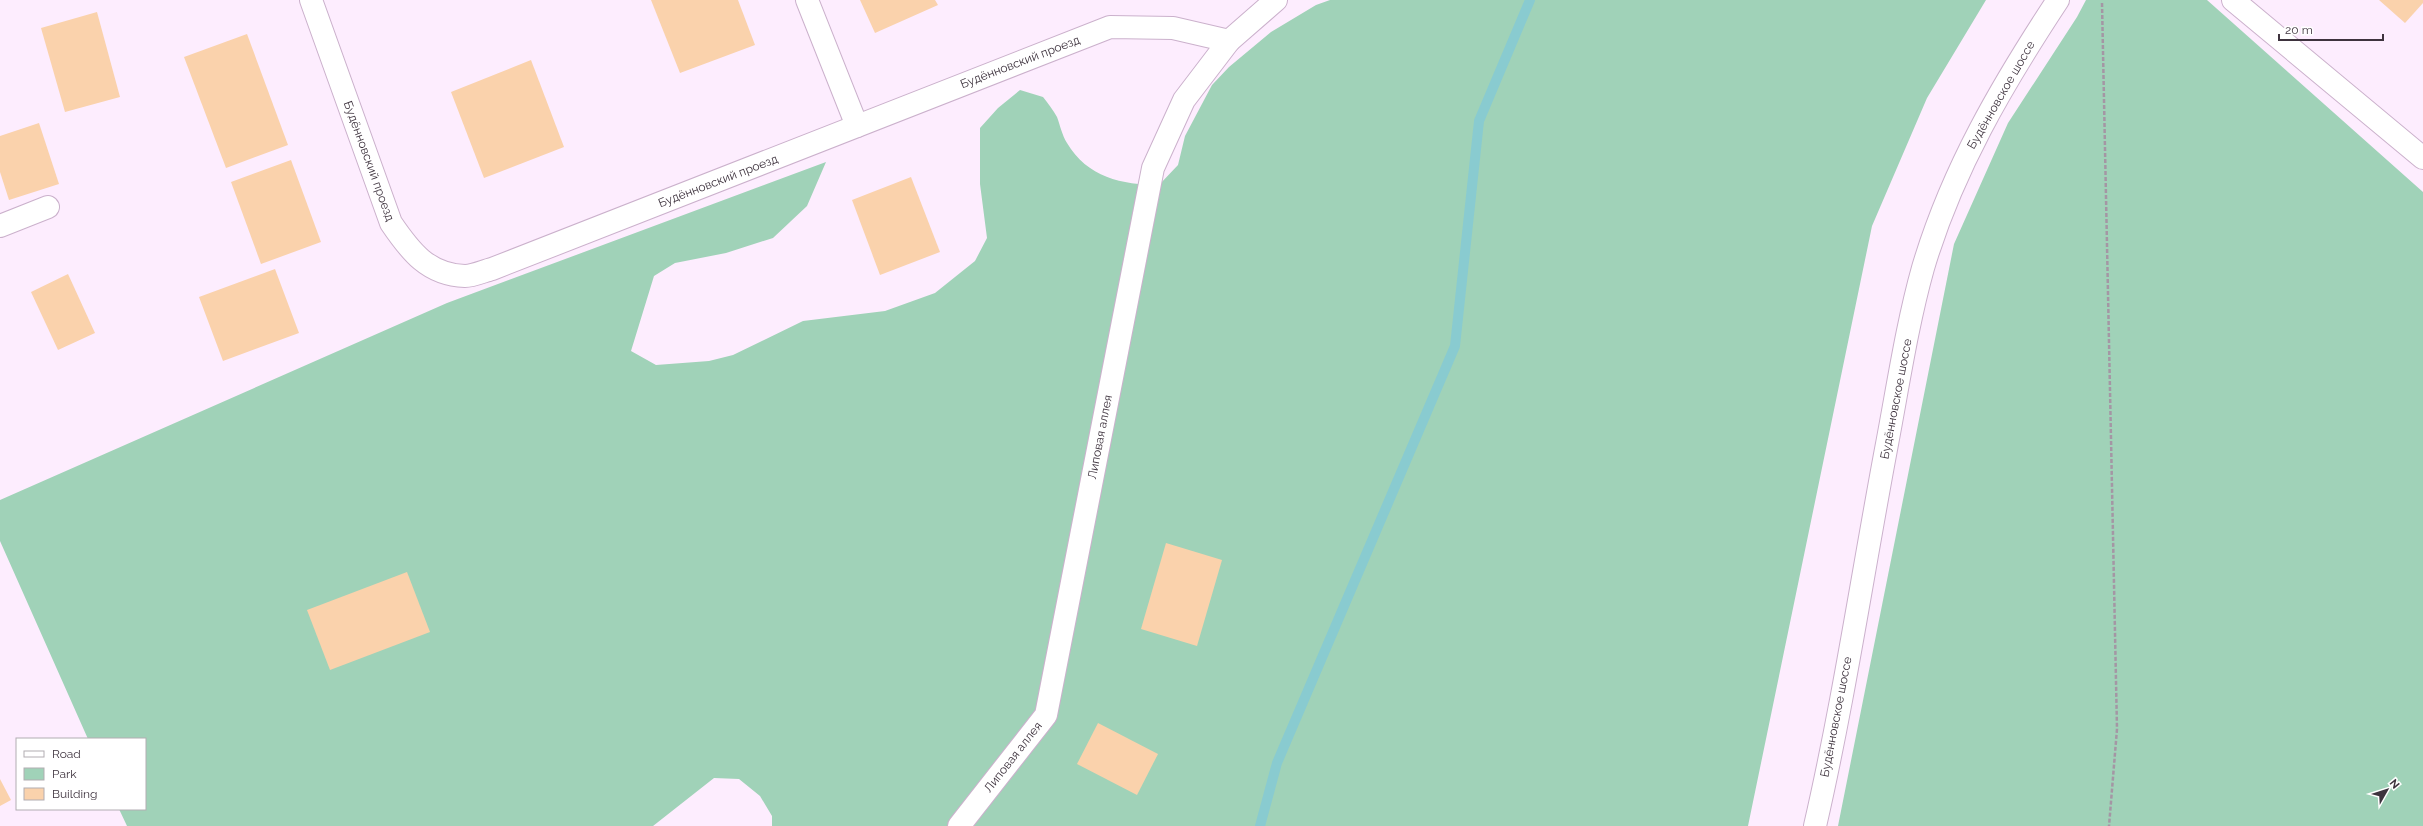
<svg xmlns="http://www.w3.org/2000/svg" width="2423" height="826" viewBox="0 0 2423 826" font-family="Raleway,sans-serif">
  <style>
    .green { fill: #a0d2b8 }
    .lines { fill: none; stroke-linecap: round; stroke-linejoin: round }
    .stream { stroke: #89cbd0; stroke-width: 10 }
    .building { fill: #fad2ac }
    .minor-casing { stroke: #cbb1cc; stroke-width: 24 }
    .major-casing { stroke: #cbb1cc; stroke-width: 24 }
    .path { stroke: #a496a4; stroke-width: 2.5; stroke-dasharray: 4 2; stroke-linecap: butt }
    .minor { stroke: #fff; stroke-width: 22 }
    .major { stroke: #fff; stroke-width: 22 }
    .labels { text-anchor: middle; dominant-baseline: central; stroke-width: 3.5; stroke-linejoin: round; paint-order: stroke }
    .street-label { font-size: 12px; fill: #3e333e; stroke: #fff }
  </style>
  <rect width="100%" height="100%" fill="#fdedfe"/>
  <g class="green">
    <path d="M1330 0H1986L1927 98 1872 226 1748 826H772V816L760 796 739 779 714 778 653 826H127L119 809H145V739H88L0 541V500L447 303 826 162 807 206 773 238 726 253 675 263 654 276 631 351 656 365 709 361 733 355 803 321 885 311 935 293 975 261 987 238 980 184V128L998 108 1020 90 1043 97C1048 103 1053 110 1057 117 1060 125 1062 135 1067 143 1087 177 1122 185 1159 185L1178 165 1185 136 1212 85 1229 67 1271 32 1316 5Z"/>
    <polygon points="2086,0 2207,0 2423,192 2423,826 1838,826 1954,244 2008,123 2077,17"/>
  </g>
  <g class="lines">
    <polyline class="stream" points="1260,826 1277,763 1455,346 1479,121 1530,0"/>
  </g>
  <g class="building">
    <polygon points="651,0 738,0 755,45 680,73"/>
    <polygon points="860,0 935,0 938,5 875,33"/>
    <polygon points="2379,0 2423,0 2423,3 2405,23"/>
    <polygon points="97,12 120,97 65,112 41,28"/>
    <polygon points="247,34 288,145 226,168 184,57"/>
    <polygon points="531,60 564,147 484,178 451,92"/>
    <polygon points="39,123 59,184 9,200 0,172 0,136"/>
    <polygon points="291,160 321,242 261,264 231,182"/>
    <polygon points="911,177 940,252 880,275 852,200"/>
    <polygon points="275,269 299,333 223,361 199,297"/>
    <polygon points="68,274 95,333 58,350 31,292"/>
    <polygon points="1166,543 1222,560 1197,646 1141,629"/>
    <polygon points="407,572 430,632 330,670 307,610"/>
    <polygon points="1098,723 1158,754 1137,795 1077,764"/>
    <polygon points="0,779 11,800 0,806"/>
  </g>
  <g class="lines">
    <g class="minor-casing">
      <g id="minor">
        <path d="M311 0 391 223C410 251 428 275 465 276 473 276 484 271 492 269L1110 27 1173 28 1229 41 1276 0"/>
        <polyline points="807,0 857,126"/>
        <polyline points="2233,0 2423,158"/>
        <polyline points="0,226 48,207"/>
        <polyline points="959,826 1046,715 1153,168 1184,100 1229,41"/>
      </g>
    </g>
    <g class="major-casing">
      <path id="major" d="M1815 826C1844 700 1863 571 1887 444 1898 386 1907 325 1923 268 1952 170 2002 85 2058 0"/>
    </g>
    <polyline class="path" points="2102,3 2117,729 2109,826"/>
    <use href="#minor" class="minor"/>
    <use href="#major" class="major"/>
  </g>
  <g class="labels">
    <g class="street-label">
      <text transform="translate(1020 62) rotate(-21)">Будённовский проезд</text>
      <text transform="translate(2001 95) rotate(-60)">Будённовское шоссе</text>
      <text transform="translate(369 161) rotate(70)">Будённовский проезд</text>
      <text transform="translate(718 181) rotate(-21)">Будённовский проезд</text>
      <text transform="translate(1896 399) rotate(-79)">Будённовское шоссе</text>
      <text transform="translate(1100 437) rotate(-79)">Липовая аллея</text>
      <text transform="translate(1836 717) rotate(-79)">Будённовское шоссе</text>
      <text transform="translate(1013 757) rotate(-52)">Липовая аллея</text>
    </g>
  </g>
  <rect x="16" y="738" width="130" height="72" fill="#ffffff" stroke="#b2adb2"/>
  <rect x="24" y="751" width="20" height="6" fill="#ffffff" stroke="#b2adb2"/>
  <text x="52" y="758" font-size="12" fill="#3e333e">Road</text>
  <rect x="24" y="768" width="20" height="12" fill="#a0d2b8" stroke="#b2adb2"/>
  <text x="52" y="778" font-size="12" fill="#3e333e">Park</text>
  <rect x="24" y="788" width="20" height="12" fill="#fad2ac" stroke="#b2adb2"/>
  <text x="52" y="798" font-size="12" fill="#3e333e">Building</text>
  <g transform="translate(2387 790) rotate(51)" stroke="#ffffff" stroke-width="3" paint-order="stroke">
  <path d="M0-3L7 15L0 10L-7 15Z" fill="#3e333e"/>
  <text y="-6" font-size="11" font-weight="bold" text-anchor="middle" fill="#3e333e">N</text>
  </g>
  <path d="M2279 34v6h104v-6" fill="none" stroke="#3e333e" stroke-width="2"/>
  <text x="2285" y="34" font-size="12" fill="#3e333e" stroke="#ffffff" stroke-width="3" paint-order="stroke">20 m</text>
</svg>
